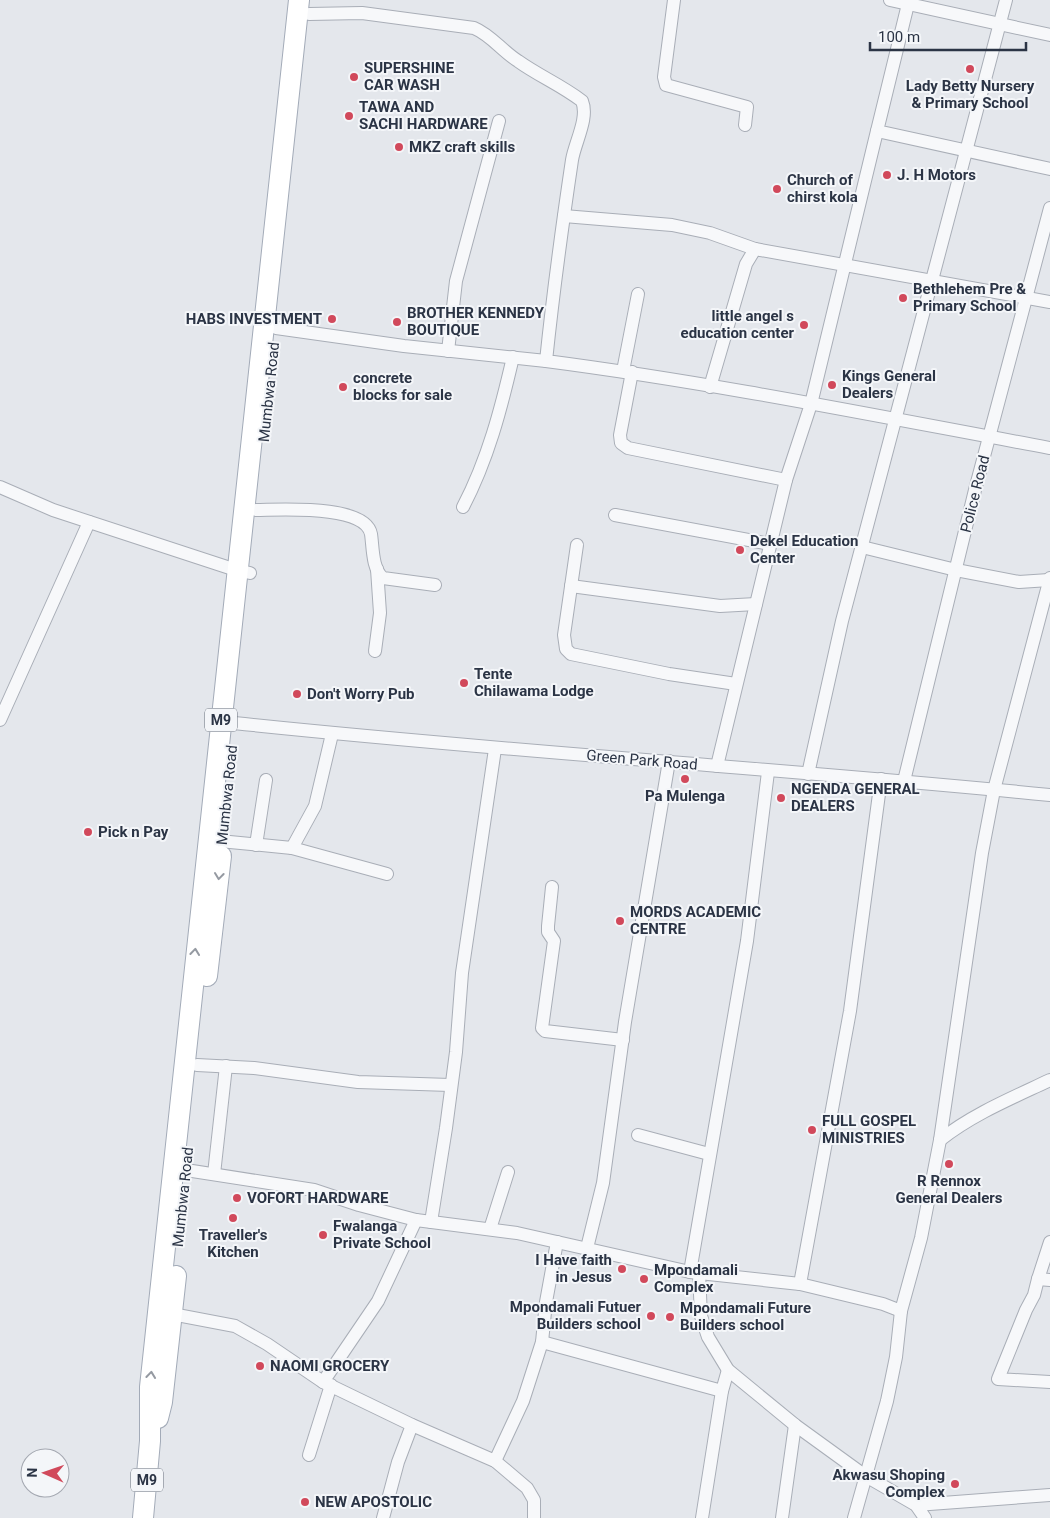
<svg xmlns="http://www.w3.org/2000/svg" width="1050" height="1518" viewBox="0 0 1050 1518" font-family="Roboto,sans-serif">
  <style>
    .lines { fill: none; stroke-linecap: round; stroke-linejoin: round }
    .minor-casing { stroke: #a9aeb7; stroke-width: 14 }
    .primary-casing { stroke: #a3abb8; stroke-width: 22 }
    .minor { stroke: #f7f8fa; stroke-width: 12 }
    .primary { stroke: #fff; stroke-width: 20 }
    .oneway { stroke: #959aa2 }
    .poi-dot { fill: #d1495b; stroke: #f4f6f9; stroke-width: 2 }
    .labels { text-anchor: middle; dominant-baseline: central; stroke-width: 4; stroke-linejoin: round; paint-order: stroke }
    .shield { fill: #f4f6f9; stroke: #676e7b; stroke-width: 1 }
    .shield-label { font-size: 14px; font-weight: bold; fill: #2b3445 }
    .poi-label { font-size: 15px; font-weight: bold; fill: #2b3445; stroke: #f4f6f9; text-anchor: start }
    .street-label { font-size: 15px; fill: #2b3445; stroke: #f4f6f9 }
  </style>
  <rect width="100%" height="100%" fill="#e4e7ec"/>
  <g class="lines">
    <g class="minor-casing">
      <g id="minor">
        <polyline points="674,0 664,77 666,85 747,107 745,125"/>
        <polyline points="890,0 1050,35"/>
        <polyline points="909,0 877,131 1050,169"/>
        <path d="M309 14 362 13 474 28C491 35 502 51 518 61 539 76 561 85 582 101 589 118 575 142 572 160 562 227 553 294 546 361 715 383 882 417 1050 448"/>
        <polyline points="564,216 672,225 710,233 755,249"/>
        <polyline points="276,328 404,346 546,361"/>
        <polyline points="448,351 456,281 499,121"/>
        <polyline points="623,371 638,294"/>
        <polyline points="632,372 620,435 621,443 628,448 786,480"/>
        <polyline points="710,387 746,264 755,249 1050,302"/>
        <polyline points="0,487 53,510 236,570 250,573"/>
        <path d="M463 507C488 459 501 409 513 357"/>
        <path d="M256 510C280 510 365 504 371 534 373 547 372 569 383 578L435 585"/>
        <polyline points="615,515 770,544"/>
        <polyline points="577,545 564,635 566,649 571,654 669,674 736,684"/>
        <polyline points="862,547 956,570 1019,582 1049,580"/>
        <polyline points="571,586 720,606 756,604"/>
        <polyline points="375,651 380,613 377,569"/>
        <polyline points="0,720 89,522"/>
        <path d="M234 723C506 752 778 768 1050 795"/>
        <polyline points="717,766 786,480 811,404 877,131"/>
        <polyline points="768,772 747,941 690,1272 800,1284 883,1304 901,1311"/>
        <polyline points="808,774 842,621 1006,0"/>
        <polyline points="904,781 975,490 1050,208"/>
        <polyline points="209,840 292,848 387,874"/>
        <polyline points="256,845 266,780"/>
        <polyline points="292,848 315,806 332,734"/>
        <polyline points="552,887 548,926 548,932 554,941 542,1028 545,1031 623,1040"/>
        <polyline points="197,1065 254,1068 358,1082 450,1085"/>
        <polyline points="638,1135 709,1154"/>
        <path d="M940 1140C973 1114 1012 1098 1050 1080"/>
        <polyline points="173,1168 314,1190 359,1205 416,1220 517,1233 690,1272"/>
        <polyline points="214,1174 226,1066"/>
        <polyline points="431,1222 446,1128 456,1052 462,973 495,749"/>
        <polyline points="490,1229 508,1172"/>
        <polyline points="587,1248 603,1183 625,1022 669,761"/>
        <polyline points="699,1273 701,1316 708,1337 728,1370 795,1425 864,1475 916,1505 925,1518"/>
        <polyline points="1038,1279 1050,1242"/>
        <polyline points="1050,1280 1038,1279 1034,1295 1026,1310 998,1379 1050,1382"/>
        <polyline points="800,1284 850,1011 881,779"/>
        <polyline points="172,1314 235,1326 267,1344 323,1382 412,1425 495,1461 527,1488 534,1500 534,1518"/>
        <polyline points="542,1342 722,1391"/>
        <polyline points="323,1382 378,1301 416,1220"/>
        <polyline points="309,1455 331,1385"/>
        <polyline points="495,1461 523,1401 542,1342 546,1302 557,1242"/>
        <polyline points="916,1505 1050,1495"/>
        <polyline points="383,1518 398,1462 412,1425"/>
        <polyline points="702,1518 722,1391 728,1370"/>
        <polyline points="782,1518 795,1425"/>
        <polyline points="854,1518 887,1401 896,1357 901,1311 921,1238 940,1140 982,853 994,790 1050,578"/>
      </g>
    </g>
    <g class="primary-casing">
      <g id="primary">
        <polyline points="207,976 221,856"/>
        <polyline points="158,1418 162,1402 176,1276"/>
        <polyline points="143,1518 150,1441 150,1387 299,0"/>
      </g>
    </g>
    <use href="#minor" class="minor"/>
    <use href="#primary" class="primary"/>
  </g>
  <defs><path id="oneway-chevron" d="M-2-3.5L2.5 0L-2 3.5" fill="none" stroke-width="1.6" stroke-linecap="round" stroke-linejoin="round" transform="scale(1.25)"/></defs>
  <g class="oneway">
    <use href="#oneway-chevron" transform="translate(219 876) rotate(97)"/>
    <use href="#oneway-chevron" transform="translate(195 952) rotate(-84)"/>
    <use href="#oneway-chevron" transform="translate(151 1375) rotate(-84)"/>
  </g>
  <g class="poi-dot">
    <circle cx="970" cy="69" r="5"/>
    <circle cx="354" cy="77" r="5"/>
    <circle cx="349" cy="116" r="5"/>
    <circle cx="399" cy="147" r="5"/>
    <circle cx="887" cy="175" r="5"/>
    <circle cx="777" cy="189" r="5"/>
    <circle cx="903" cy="298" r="5"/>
    <circle cx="332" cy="319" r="5"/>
    <circle cx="397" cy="322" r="5"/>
    <circle cx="804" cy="325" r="5"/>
    <circle cx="832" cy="385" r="5"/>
    <circle cx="343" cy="387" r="5"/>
    <circle cx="740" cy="550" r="5"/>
    <circle cx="464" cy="683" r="5"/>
    <circle cx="297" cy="694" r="5"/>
    <circle cx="685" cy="779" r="5"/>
    <circle cx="781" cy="798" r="5"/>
    <circle cx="88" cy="832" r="5"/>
    <circle cx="620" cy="921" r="5"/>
    <circle cx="812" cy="1130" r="5"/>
    <circle cx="949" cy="1164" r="5"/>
    <circle cx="237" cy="1198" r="5"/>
    <circle cx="233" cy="1218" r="5"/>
    <circle cx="323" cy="1235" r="5"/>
    <circle cx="622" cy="1269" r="5"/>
    <circle cx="644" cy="1279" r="5"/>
    <circle cx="651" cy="1316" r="5"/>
    <circle cx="670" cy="1317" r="5"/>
    <circle cx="260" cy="1366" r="5"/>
    <circle cx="955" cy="1484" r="5"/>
    <circle cx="305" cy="1502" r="5"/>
  </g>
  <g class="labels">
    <g class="shield">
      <rect x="205" y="708.5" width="32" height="23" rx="4"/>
      <rect x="131" y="1468.5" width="32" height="23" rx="4"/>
    </g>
    <g class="shield-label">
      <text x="221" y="720">M9</text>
      <text x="147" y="1480">M9</text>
    </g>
    <g class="poi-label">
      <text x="364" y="68">SUPERSHINE<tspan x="364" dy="17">CAR WASH</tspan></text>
      <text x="970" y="86" text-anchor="middle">Lady Betty Nursery<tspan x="970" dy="17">&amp; Primary School</tspan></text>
      <text x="359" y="107">TAWA AND<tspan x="359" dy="17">SACHI HARDWARE</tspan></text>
      <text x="409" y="147">MKZ craft skills</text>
      <text x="897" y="175">J. H Motors</text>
      <text x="787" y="180">Church of<tspan x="787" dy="17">chirst kola</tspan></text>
      <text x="913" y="289">Bethlehem Pre &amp;<tspan x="913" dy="17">Primary School</tspan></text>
      <text x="407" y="313">BROTHER KENNEDY<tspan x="407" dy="17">BOUTIQUE</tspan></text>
      <text x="794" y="316" text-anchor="end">little angel s<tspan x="794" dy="17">education center</tspan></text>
      <text x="322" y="319" text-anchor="end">HABS INVESTMENT</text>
      <text x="842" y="376">Kings General<tspan x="842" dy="17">Dealers</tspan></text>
      <text x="353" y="378">concrete<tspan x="353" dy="17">blocks for sale</tspan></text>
      <text x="750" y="541">Dekel Education<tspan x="750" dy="17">Center</tspan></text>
      <text x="474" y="674">Tente<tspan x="474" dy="17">Chilawama Lodge</tspan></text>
      <text x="307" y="694">Don't Worry Pub</text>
      <text x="791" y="789">NGENDA GENERAL<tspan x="791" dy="17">DEALERS</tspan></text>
      <text x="685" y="796" text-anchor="middle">Pa Mulenga</text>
      <text x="98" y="832">Pick n Pay</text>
      <text x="630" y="912">MORDS ACADEMIC<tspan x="630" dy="17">CENTRE</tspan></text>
      <text x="822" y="1121">FULL GOSPEL<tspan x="822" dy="17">MINISTRIES</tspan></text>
      <text x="949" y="1181" text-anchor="middle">R Rennox<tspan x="949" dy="17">General Dealers</tspan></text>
      <text x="247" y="1198">VOFORT HARDWARE</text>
      <text x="333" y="1226">Fwalanga<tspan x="333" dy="17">Private School</tspan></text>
      <text x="233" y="1235" text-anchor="middle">Traveller's<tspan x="233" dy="17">Kitchen</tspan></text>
      <text x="612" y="1260" text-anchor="end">I Have faith<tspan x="612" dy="17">in Jesus</tspan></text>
      <text x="654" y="1270">Mpondamali<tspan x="654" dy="17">Complex</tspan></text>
      <text x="641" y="1307" text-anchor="end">Mpondamali Futuer<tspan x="641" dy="17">Builders school</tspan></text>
      <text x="680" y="1308">Mpondamali Future<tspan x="680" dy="17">Builders school</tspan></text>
      <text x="270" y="1366">NAOMI GROCERY</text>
      <text x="945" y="1475" text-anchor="end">Akwasu Shoping<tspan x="945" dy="17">Complex</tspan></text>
      <text x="315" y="1502">NEW APOSTOLIC</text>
    </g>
    <g class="street-label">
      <text transform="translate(269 392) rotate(-84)">Mumbwa Road</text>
      <text transform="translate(975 494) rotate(-76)">Police Road</text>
      <text transform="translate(642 760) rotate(5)">Green Park Road</text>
      <text transform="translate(227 795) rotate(-84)">Mumbwa Road</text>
      <text transform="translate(183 1197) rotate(-84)">Mumbwa Road</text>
    </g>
  </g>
  <g transform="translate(45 1473) rotate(272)"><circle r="24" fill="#f4f6f9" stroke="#a4a8b1"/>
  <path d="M0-4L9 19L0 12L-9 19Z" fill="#d1495b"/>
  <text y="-8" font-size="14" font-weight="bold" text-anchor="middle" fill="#2b3445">N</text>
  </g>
  <path d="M870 42v8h156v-8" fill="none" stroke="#2b3445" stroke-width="2.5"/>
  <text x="878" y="42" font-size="15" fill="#2b3445" stroke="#f4f6f9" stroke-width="4" paint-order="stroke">100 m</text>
</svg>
